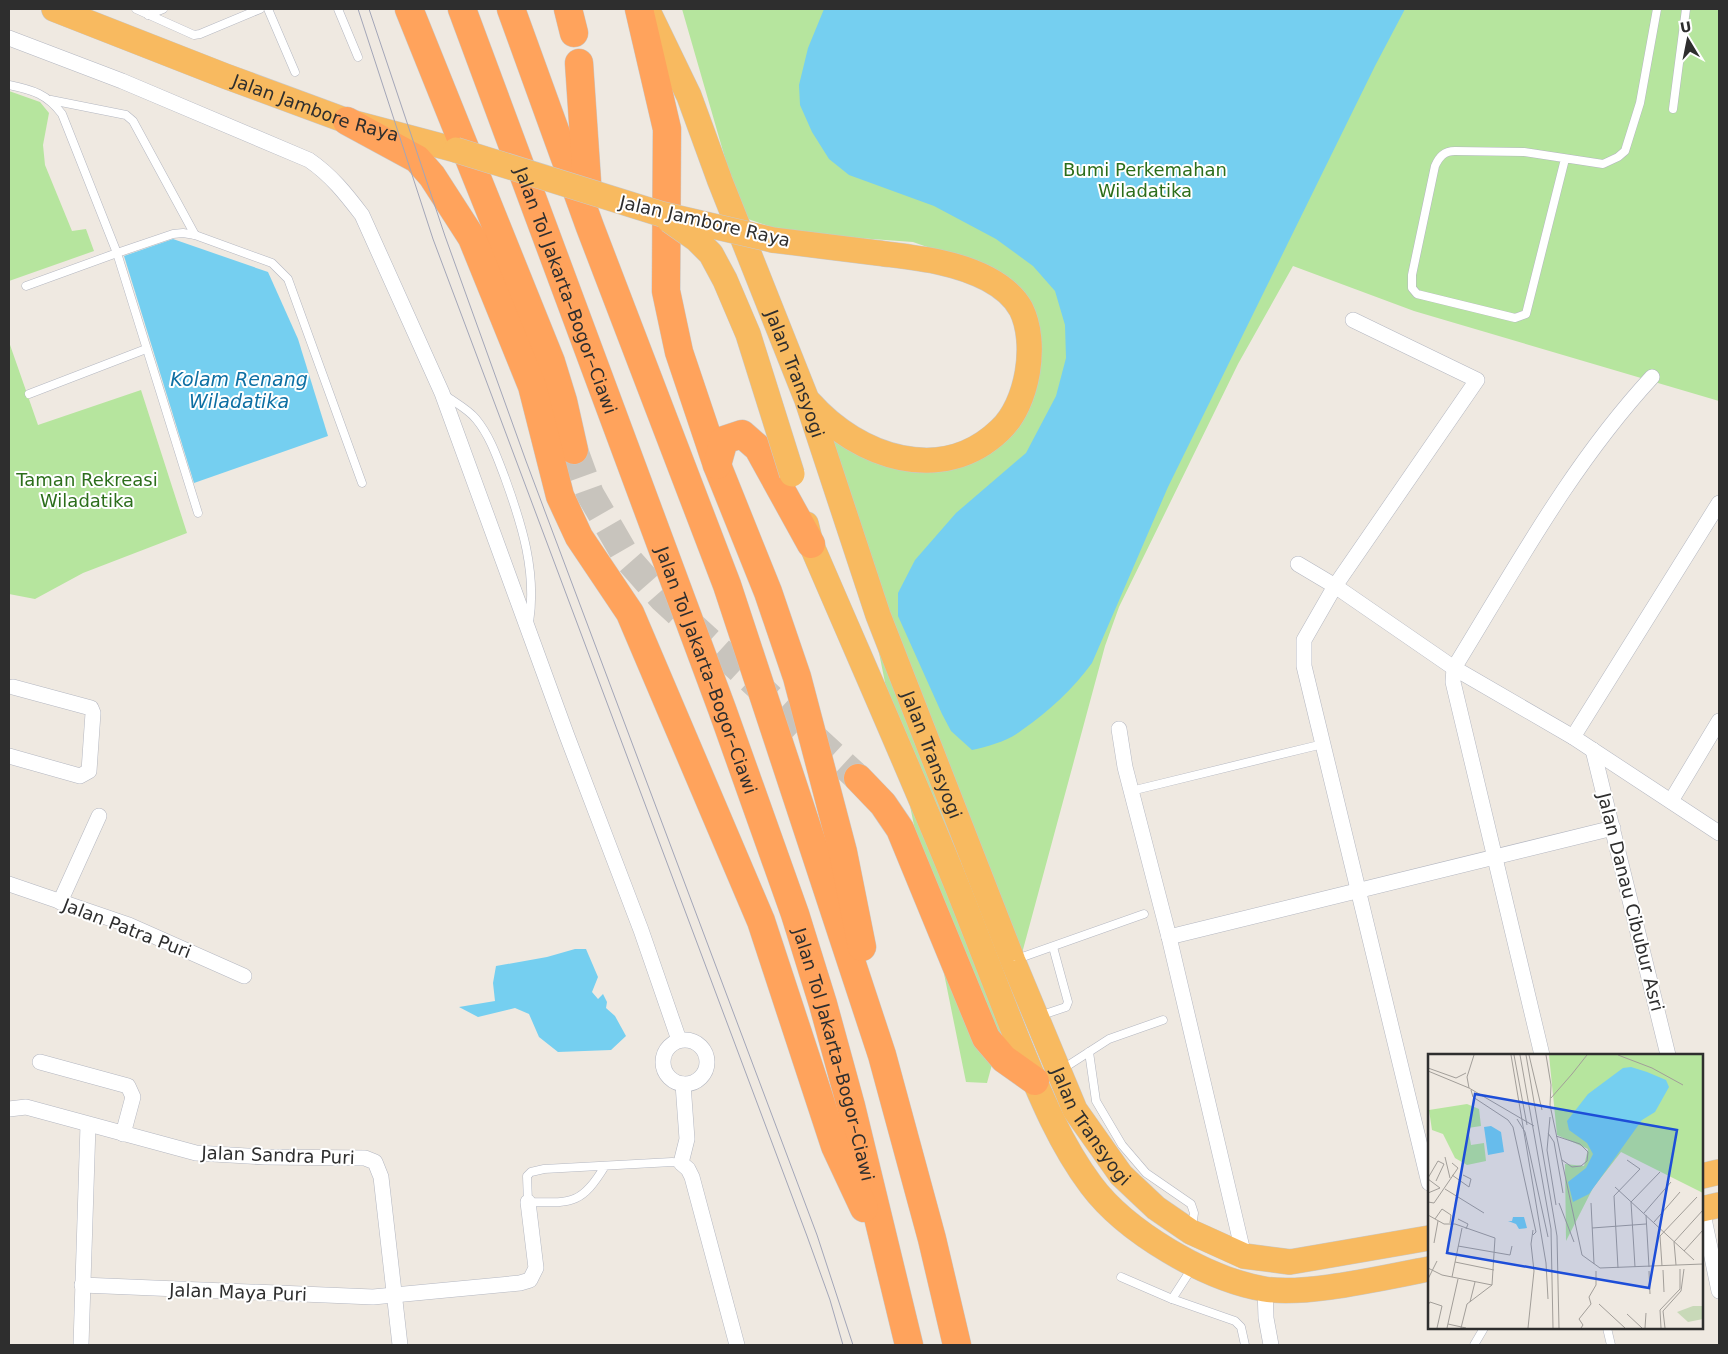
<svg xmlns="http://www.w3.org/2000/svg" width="1728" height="1354" viewBox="0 0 1728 1354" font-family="'DejaVu Sans',sans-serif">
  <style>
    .green { fill: #b6e59e }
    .water { fill: #75cff0 }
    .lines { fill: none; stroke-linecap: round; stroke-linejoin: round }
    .motorway-tunnel { stroke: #c8c4bd; stroke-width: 28; stroke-dasharray: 28 14; stroke-linecap: butt }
    .service-casing { stroke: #b4b7c1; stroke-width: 9 }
    .minor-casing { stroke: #b4b7c1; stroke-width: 16 }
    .trunk-casing { stroke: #c9c9c9; stroke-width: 26 }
    .motorway-casing { stroke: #c9c9c9; stroke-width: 29 }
    .service { stroke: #fff; stroke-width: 8 }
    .minor { stroke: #fff; stroke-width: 15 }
    .trunk { stroke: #f8ba60; stroke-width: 25 }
    .motorway { stroke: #ffa35c; stroke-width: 28 }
    .tram { stroke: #a3a6b8; stroke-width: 1 }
    .trunk-bridge-casing { stroke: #c9c9c9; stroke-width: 26; stroke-linecap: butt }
    .trunk-bridge { stroke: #f8ba60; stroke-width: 25 }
    .labels { text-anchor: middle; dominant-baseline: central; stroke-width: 4; stroke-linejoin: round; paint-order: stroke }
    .street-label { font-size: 18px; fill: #2e2e2e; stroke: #fff }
    .park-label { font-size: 18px; fill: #2c6e1b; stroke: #fff }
    .water-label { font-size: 19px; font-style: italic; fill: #0d6fa3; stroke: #fff }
    .inset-road { fill: none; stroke: #a29e99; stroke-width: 1 }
    .view { fill: #1d4ed8; fill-opacity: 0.15; stroke: #1d4ed8; stroke-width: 2.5 }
    .inset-edge { fill: none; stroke: #2e2e2e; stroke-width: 2.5 }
  </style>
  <rect width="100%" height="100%" fill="#efe9e1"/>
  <g class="green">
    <polygon points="682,9 1719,9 1719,401 1414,311 1293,266 1238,364 1119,607 1105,646 987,1083 966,1082 861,564 813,419 843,443 965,456 1033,374 1001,273 913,242 789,233 742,217"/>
    <polygon points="9,91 40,102 49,113 43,145 45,165 72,231 86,229 94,251 9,281"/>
    <polygon points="9,342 38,425 141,390 187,533 83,573 35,599 9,594"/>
  </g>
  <g class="water">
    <path d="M824 9H1405L1375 66 1168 487 1092 663C1074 688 1048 712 1022 730 1008 741 989 746 972 750L951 731 942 714 898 616V593L915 560 956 513 1026 453 1056 396 1066 358 1065 325 1055 291 1033 266 996 239 934 206 849 175 829 159 812 132 800 105 799 85 808 48Z"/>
    <polygon points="173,239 268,272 298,339 328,436 194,483 124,256"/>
    <polygon points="575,949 586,949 598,977 592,992 598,999 603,994 607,1002 606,1008 615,1016 626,1036 611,1050 558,1052 539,1037 529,1014 515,1008 478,1017 459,1007 495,1001 493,983 496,966 547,957"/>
  </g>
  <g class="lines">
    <polyline class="motorway-tunnel" points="574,450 590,494 627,558 663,599 858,778"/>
    <g class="service-casing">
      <g id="service">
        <polyline points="136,9 194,35 200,34 260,9"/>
        <polyline points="268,9 295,72"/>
        <polyline points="338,9 358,57"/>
        <polyline points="148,15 163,9"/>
        <path d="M9 85C33 90 47 94 62 114L117 253 26 286"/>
        <polyline points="51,100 126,115 133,121 195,235"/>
        <polyline points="1673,109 1686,9"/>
        <path d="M1565 159 1526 314 1515 318 1417 294 1412 288V275L1435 166C1439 157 1444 151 1455 151L1524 152 1603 164 1618 157 1625 151 1640 103 1657 9"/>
        <polyline points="29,394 146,349"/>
        <path d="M446 396C456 403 469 410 476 419 490 436 497 457 505 478 522 525 537 572 529 623"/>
        <polyline points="198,513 117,253 173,234 183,233 195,235 272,263 288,279 362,483"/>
        <polyline points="1131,791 1323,744"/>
        <polyline points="1017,959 1144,914"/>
        <polyline points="1039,1016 1066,1007 1068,1002 1053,947"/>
        <polyline points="1089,1052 1096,1101 1122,1145 1146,1173 1191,1204 1194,1213 1192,1227"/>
        <polyline points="1061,1070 1109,1039 1163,1020"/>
        <path d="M605 1166C581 1205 572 1203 528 1202L527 1176 531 1172 544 1169 672 1162 681 1163"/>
        <polyline points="1192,1268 1172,1299 1235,1321 1241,1327 1245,1345"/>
        <polyline points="1121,1277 1172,1299"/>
        <polyline points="1607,1328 1611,1345"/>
        <polyline points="1474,1345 1484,1328"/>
      </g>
    </g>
    <g class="minor-casing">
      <g id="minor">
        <path d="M9 38 122 81 309 160C331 175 346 194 362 215L442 393 567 736 641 930 679 1040"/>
        <polyline points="1353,320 1477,380 1335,586 1304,640 1304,666 1429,1183"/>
        <polyline points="1298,564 1335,586 1454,668 1573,737 1719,833"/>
        <polyline points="1119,729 1125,767 1169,937 1244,1256"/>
        <polyline points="1573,737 1719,503"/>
        <polyline points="1593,750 1668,1055"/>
        <polyline points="9,756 80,776 89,771 93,713 91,708 13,687"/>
        <polyline points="1671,801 1719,721"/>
        <polyline points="9,884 129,925 244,976"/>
        <polyline points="60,902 99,816"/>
        <polyline points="1169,937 1613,828"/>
        <circle cx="685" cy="1062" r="22"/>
        <path d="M1542 1055 1453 682 1454 668C1516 567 1571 465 1652 377"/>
        <polyline points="40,1062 128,1086 133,1097 123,1134"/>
        <polyline points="683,1084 687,1139 681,1163 688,1169 692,1177 737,1345"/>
        <polyline points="9,1109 26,1107 196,1153 265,1157 365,1158 375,1162 381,1177 400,1345"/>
        <polyline points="1702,1209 1719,1291"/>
        <polyline points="82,1285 373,1297 520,1283 530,1280 536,1268 528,1202"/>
        <polyline points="1265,1289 1266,1318 1271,1345"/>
        <polyline points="81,1345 88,1125"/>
      </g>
    </g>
    <g class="trunk-casing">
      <g id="trunk">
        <path id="s1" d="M54 9 225 76 347 121 456 150"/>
        <path id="s2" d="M647 9 689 96 720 181 807 400 878 615 1013 961 1075 1110 1121 1175 1156 1208 1191 1232 1244 1256 1290 1262 1429 1238"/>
        <path d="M773 240C808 244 843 249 878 253 916 258 954 261 988 279 1001 286 1014 296 1021 309 1038 343 1028 404 1000 430 942 486 858 457 810 403"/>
        <path d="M806 524 811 544C859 656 909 768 955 881 978 938 999 995 1022 1051 1041 1097 1061 1145 1091 1185 1126 1232 1206 1279 1264 1289 1307 1296 1385 1277 1429 1269"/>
        <polyline points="1702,1176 1719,1172"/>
        <polyline points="1702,1209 1719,1205"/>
      </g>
    </g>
    <g class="motorway-casing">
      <g id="motorway">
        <polyline points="409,9 551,362 563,401 574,450"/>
        <path id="s3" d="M462 9 722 709 795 914 823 1004 851 1106 909 1345"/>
        <polyline points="511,9 590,227 727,585 882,1055 932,1239 957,1345"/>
        <polyline points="568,9 574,33"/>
        <polyline points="639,9 667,129 666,291 679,352 717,465 768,592 797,677 843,852 862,947"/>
        <polyline points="579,63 588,196"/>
        <polyline points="347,121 417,159 432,176 472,238 532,386 560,496 579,537 630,613 761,921 835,1146 864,1208"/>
        <polyline points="717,465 724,440 742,434 758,448 811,544"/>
        <polyline points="858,778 883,804 900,829 986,1038 1004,1059 1035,1081"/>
      </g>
    </g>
    <use href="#service" class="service"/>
    <use href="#minor" class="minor"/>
    <use href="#trunk" class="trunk"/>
    <use href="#motorway" class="motorway"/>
    <g class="tram">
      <polyline points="358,9 433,239 807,1236 830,1300 843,1345"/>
      <polyline points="369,9 445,236 526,461 817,1235 853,1345"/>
    </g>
    <g class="trunk-bridge-casing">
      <g id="trunk-bridge">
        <polyline points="456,150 661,214 773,240"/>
        <polyline points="669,220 696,239 711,254 725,280 748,334 792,474"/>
      </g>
    </g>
    <use href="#trunk-bridge" class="trunk-bridge"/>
  </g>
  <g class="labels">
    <g class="street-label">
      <text stroke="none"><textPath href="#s1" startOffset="280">Jalan Jambore Raya</textPath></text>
      <text transform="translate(705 221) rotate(13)">Jalan Jambore Raya</text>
      <text stroke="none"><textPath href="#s3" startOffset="300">Jalan Tol Jakarta–Bogor–Ciawi</textPath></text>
      <text stroke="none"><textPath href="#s2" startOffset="394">Jalan Transyogi</textPath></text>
      <text stroke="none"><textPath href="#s3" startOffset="705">Jalan Tol Jakarta–Bogor–Ciawi</textPath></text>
      <text stroke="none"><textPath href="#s2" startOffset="799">Jalan Transyogi</textPath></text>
      <text transform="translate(1631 902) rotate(76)">Jalan Danau Cibubur Asri</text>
      <text transform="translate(127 928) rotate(21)">Jalan Patra Puri</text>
      <text stroke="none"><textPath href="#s3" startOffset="1110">Jalan Tol Jakarta–Bogor–Ciawi</textPath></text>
      <text stroke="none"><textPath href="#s2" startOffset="1204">Jalan Transyogi</textPath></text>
      <text transform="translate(278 1155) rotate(2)">Jalan Sandra Puri</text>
      <text transform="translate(238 1292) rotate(2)">Jalan Maya Puri</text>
    </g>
    <g class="park-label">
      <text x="1145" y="169">Bumi Perkemahan<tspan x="1145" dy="21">Wiladatika</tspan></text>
      <text x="87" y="479">Taman Rekreasi<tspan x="87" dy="21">Wiladatika</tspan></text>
    </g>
    <g class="water-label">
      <text x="239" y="379">Kolam Renang<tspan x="239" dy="22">Wiladatika</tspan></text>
    </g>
  </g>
  <g transform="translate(1428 1054)">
    <rect width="275" height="275" fill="#efe9e1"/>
    <path d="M121 1H275V139L193 98 165 134 138 187 137 110 156 112 160 95 129 81ZM39 50 51 55 53 72 40 74 43 91 56 89 58 107 39 111 27 104 15 80 4 76 1 56Z" fill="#b6e59e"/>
    <path d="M265 252H275V265L260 268 249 258Z" fill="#c8d9b8"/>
    <path d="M195 14 203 13 219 18 238 26 241 33 227 58 214 66 161 140 145 148 140 128 158 114 165 100 159 89 141 76 139 67 160 40ZM63 72 73 78 76 98 60 101 56 73ZM85 163H96L99 174 91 175 88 170 80 167H84Z" fill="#75cff0"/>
    <path class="inset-road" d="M46 1 39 23 41 34 106 72M83 1 118 209 120 245M86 1 99 71M92 1 123 175 125 274M98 1 129 182 131 274M101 1 114 56M118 1 123 31 122 51 154 201 172 214 275 210M190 1 224 14 255 31M0 14 28 24 38 19M0 17 41 34M144 20 159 1M43 36 45 43 80 66 85 73 108 178 105 181M123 44 144 20M122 63 119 96 128 151M89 65 97 78 120 183M120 79 126 88 135 139M128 82 152 90 160 98 159 107 153 112 144 113 134 106M17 103 22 124M24 121 41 133 43 125 35 121M0 124 10 107 16 110 8 127M0 125 12 134 0 139M187 133 266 206M17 135 56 159M0 148 6 149 30 114 24 109M131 149 146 188M163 149 166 210M216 159 243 128M0 161 16 170H27L67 184 64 231M218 161 221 213M7 165 14 155 23 161 22 169M30 165 40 170 38 175M226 168 252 138M164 174 218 170M6 189 10 167M30 192 82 201 84 192M256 197 275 176M27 208 66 216M248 211 246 188 275 156M234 212 232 182 269 143M207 213 203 148 232 118M0 214 14 221 64 231M190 214 186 142 212 115 199 106M235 216 236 238M221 217 222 240M24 223 34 174M0 225 9 207M42 248 47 228M171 250 197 274M0 251 2 248 14 252 9 274M199 260 214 274M20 270 38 274M19 274 30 225M33 274 39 250 64 231M100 274 106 217 103 190 105 176M153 274 155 271 151 265 163 250 161 243 168 231V217M217 274 218 259M233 274 232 256 252 235V215M237 274 235 257 253 237 256 215"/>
    <path class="view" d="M47 40 249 76 221 234 19 199Z"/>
    <rect width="275" height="275" class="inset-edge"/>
  </g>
  <rect width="1728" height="1354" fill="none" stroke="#2e2e2e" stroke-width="20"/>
  <g transform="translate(1688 40) rotate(350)" stroke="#ffffff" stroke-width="4" paint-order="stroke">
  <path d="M0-4L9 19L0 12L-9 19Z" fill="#2e2e2e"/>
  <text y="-8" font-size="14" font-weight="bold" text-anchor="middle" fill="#2e2e2e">U</text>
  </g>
</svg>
